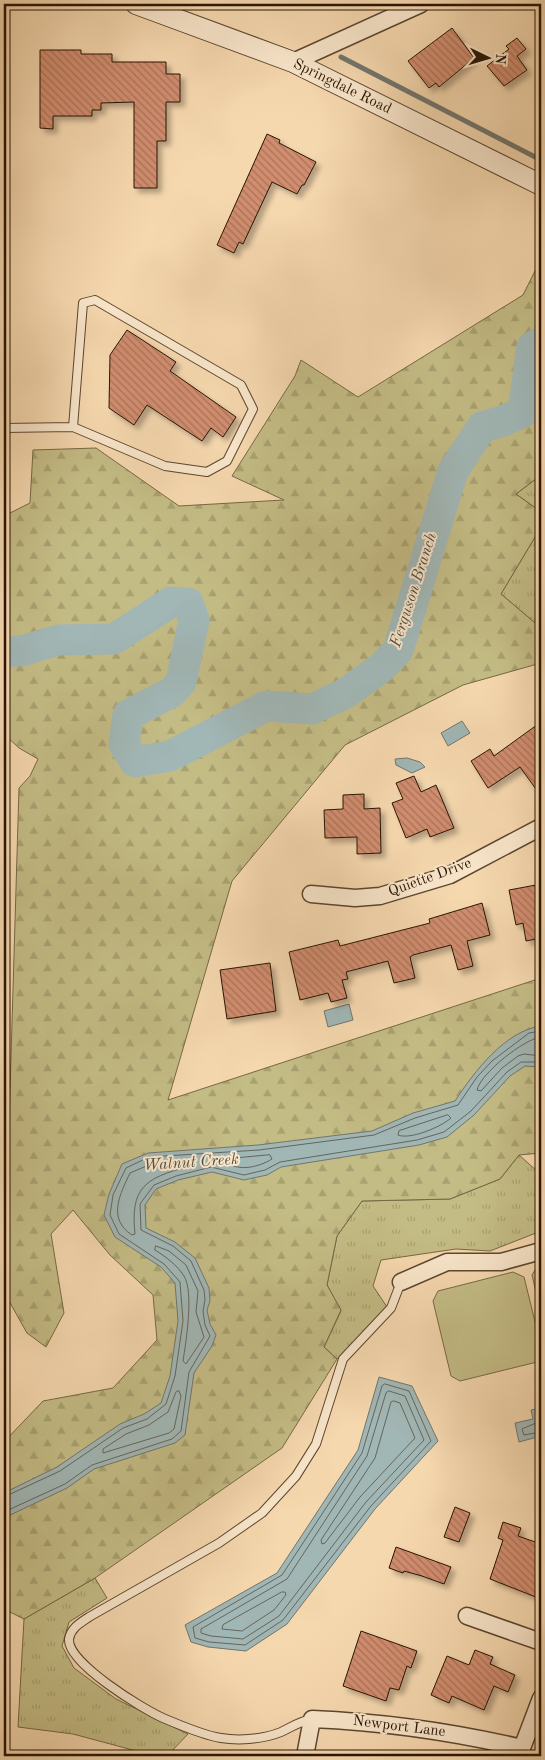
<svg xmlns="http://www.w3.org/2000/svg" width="545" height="1760" viewBox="0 0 545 1760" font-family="'Old Standard TT',serif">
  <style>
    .grass { fill: url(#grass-tufts); stroke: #766844 }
    .forest { fill: url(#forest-firs); stroke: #766844 }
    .garden { fill: #c4bc85; stroke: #766844 }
    .water { fill: #a1b7b6; stroke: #71766e }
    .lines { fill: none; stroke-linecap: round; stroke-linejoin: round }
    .shore { stroke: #64665c; stroke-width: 1 }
    .stream { stroke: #71766e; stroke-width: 5 }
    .river { stroke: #a1b7b6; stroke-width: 31 }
    .building { fill: url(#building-back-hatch); stroke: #281503; filter: url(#shadow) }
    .service-casing { stroke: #5c462e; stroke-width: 10 }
    .minor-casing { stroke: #5c462e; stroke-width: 19 }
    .tertiary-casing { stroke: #5c462e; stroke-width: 22 }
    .service { stroke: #f9e6cb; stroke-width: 8 }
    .minor { stroke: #f9e6cb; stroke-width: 16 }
    .tertiary { stroke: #f9e6cb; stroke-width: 20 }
    .labels { text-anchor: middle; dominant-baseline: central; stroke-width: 4; stroke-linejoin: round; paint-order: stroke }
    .street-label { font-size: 15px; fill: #281503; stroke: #f9e6cb }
    .water-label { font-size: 16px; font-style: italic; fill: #524e42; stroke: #f9e6cb }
  </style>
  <defs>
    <pattern id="grass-tufts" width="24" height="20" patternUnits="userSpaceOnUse" patternTransform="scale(1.25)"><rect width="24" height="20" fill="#c4bc85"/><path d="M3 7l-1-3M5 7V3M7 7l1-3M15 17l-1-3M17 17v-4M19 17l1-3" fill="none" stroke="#a8a171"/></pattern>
    <pattern id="forest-firs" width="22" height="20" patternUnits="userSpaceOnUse" patternTransform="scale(1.25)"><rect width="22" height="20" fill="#c4bc85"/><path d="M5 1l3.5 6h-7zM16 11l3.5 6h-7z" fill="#a8a171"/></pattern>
    <pattern id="building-back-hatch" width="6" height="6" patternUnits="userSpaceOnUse" patternTransform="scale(1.25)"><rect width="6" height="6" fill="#d18d6f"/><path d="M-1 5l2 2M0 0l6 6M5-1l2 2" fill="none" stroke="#aa7259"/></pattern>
    <filter id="shadow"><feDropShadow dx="4.5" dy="4.5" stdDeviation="2.5" flood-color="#0004"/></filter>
  </defs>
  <rect width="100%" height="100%" fill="#f6d8af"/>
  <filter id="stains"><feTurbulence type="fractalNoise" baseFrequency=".004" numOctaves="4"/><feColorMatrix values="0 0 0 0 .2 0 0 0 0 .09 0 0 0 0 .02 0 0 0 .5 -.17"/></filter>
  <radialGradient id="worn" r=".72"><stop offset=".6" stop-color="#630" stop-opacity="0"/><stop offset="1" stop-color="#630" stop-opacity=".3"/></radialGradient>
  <g class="grass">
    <polygon points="541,475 541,512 516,494"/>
    <polygon points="541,527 541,628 501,594"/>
    <polygon points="519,1155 537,1171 536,1233 490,1251 456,1249 381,1260 373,1286 387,1307 337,1359 324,1347 341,1311 327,1285 337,1236 362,1201 450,1199 500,1179"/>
    <polygon points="95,1578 107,1598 69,1622 62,1646 74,1668 116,1699 188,1734 167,1756 155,1756 73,1734 18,1727 24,1619"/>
  </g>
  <polygon class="forest" points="541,259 541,475 516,494 541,512 541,527 501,594 541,628 541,663 463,685 345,745 232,881 168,1100 541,978 541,1153 519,1155 500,1179 450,1199 362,1201 337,1236 327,1285 341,1310 324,1347 337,1359 282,1448 95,1578 24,1619 4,1609 4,1442 43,1401 113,1388 157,1340 153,1295 110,1255 73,1210 51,1234 64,1313 46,1347 27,1333 4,1292 19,788 30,776 38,759 19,748 4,734 4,516 30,503 33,450 96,448 179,506 284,500 232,476 295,376 301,360 358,397 523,295"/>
  <g class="garden">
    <polygon points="541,1264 541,1314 532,1275 538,1265"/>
    <polygon points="513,1272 524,1277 541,1346 541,1356 537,1362 460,1381 451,1376 433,1301 438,1291"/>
  </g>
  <g class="water">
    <polygon points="462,721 470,733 448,746 441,733"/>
    <polygon points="407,758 420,762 425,767 412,773 396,765 395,759"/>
    <polygon points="349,1004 353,1020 328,1027 324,1011"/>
    <path d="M541 1026V1067L525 1066 510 1076 474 1115 447 1137 419 1145 281 1167 267 1175 244 1180 212 1172 178 1180 156 1189 145 1205 146 1228 175 1242 195 1258 209 1288 210 1301 207 1310 210 1324 216 1335 212 1346 194 1373 185 1435 175 1443 94 1469 67 1488 4 1518V1493L57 1467 120 1424 144 1414 161 1403 170 1376 178 1321 175 1283 161 1267 115 1237 104 1215 109 1194 122 1164 148 1153 258 1145 372 1131 413 1113 455 1101C474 1072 505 1031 541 1026Z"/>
    <polygon points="379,1377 412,1386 438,1441 375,1509 287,1624 246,1651 208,1647 191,1642 185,1625 277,1573 358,1450"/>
    <polygon points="541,1408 541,1436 519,1442 515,1423 533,1419 531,1410"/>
  </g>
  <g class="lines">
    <g class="shore">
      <path d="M541 1037C524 1039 481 1073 477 1090L481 1091 502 1068 518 1056 524 1054 541 1056"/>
      <path d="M448 1115 451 1118C441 1127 410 1140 398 1135L399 1131Z"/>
      <path d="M270 1155 272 1159C259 1167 239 1172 226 1162L228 1159Z"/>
      <path d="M187 1162V1167C145 1178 130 1188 135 1234L132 1235C107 1219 120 1194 130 1173L151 1164Z"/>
      <path d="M156 1246 169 1251 186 1265 198 1291 196 1312 204 1337 186 1364 183 1361C186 1342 194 1292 184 1276 177 1265 166 1257 155 1250Z"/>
      <polygon points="385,1384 409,1391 431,1441 371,1506 283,1620 245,1645 209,1642 195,1638 193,1627 282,1575 362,1453 382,1386"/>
      <polygon points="179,1391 181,1396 174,1429 169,1433 103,1453 103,1449 126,1434 149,1425 168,1412 176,1392"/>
      <polygon points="389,1391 405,1396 424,1440 366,1502 279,1616 243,1639 211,1636 201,1633 201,1629 287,1579 367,1456 386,1393"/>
      <polygon points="394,1401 400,1403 415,1438 360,1497 325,1543 322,1544 321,1540 375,1458 391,1402"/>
      <polyline points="541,1413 538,1415 536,1423 522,1429 524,1435 541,1432"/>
      <polyline points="4,1497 60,1471 123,1428 147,1419 166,1404 175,1376 183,1321 180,1282 164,1264 119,1234 110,1215 113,1195 126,1168 149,1157 259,1150 374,1135 415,1118 458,1105 477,1077 492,1061 529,1033 541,1031"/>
      <polyline points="4,1512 65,1484 92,1465 172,1439 181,1431 189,1372 210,1336 205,1325 203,1311 205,1300 204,1290 191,1261 173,1246 141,1230 140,1204 154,1185 176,1176 211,1167 244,1175 265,1170 280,1162 417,1140 444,1132 471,1111 507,1072 521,1062 541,1062"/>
      <polygon points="282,1592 285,1592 286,1595 274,1610 242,1631 222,1629 223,1625"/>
    </g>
    <polyline class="stream" points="341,57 541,160"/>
    <polyline class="river" points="4,653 25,650 58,640 114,639 171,602 188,603 194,620 181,682 172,692 128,715 124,744 135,762 170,756 266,706 312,709 346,693 382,667 398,650 453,471 482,427 503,421 523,412 532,347 541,342"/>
  </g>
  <g class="building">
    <polygon points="452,28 474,58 439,87 436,83 429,88 408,61"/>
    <polygon points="517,38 526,49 517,56 527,70 504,86 487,66 509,49 506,46"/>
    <polygon points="40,50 81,50 81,54 112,54 112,62 166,62 166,74 180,74 180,102 166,102 166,141 157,141 157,188 134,188 134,102 101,103 101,110 92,110 92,116 53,116 53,129 40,128"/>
    <polygon points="267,134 280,140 279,143 316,162 304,185 302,185 297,194 272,182 243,244 239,242 234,253 217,245"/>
    <polygon points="127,330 176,362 170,371 236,417 223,437 211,428 202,441 147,405 134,425 109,408 110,355"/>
    <polygon points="541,722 541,796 520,767 488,788 471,761 490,749 494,756"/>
    <polygon points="414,776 421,792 436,785 454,828 430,837 427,829 406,838 392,803 403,799 396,783"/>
    <polygon points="364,794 364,809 380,808 381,853 357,854 357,837 325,838 324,810 343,809 343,795"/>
    <polygon points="536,885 537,890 541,889 541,924 539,925 541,938 526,941 523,923 516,925 509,890"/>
    <polygon points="482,903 490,935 467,941 473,966 458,970 451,945 413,955 410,957 415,978 394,983 388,961 346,972 348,979 342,980 347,998 331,1002 328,993 300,1000 289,952 338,940 340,946 430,923 429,919"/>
    <polygon points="270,963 276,1011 227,1019 220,970"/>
    <polygon points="455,1507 470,1513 459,1542 444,1537"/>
    <polygon points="503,1522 521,1528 518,1536 541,1544 541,1599 490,1579 503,1540 498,1538"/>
    <polygon points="396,1547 451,1567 444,1584 422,1576 404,1571 403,1573 389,1568"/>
    <polygon points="361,1631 417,1651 411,1668 407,1666 399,1690 390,1688 386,1701 343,1686"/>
    <polygon points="475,1650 493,1657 490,1664 515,1675 508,1692 494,1686 484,1710 452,1696 449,1703 431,1695 447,1656 469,1665"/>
  </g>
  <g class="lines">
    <g class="service-casing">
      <g id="service">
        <polyline points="4,428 73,427 165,466 207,472 227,461 253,409 241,385 95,300 83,303 73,427"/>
        <path d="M312 1719C300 1721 292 1727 281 1732 264 1739 239 1741 221 1738 202 1735 180 1725 163 1718 143 1709 67 1663 69 1639 71 1628 80 1623 89 1617L219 1543 262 1513 296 1476 316 1444 343 1359 391 1308 401 1282"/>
      </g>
    </g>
    <g class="minor-casing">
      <g id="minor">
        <polyline points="293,62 421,4"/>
        <polyline points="311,894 355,898 380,896 450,875 541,827"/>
        <polyline points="401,1282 447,1262 501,1262 541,1251"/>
        <polyline points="467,1616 541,1642"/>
        <path d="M305 1756 312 1719C384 1722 453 1732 522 1748"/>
        <polyline points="519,1756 541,1698"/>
      </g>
    </g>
    <g class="tertiary-casing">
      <polyline id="tertiary" points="136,4 293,62 541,185"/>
    </g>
    <use href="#service" class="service"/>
    <use href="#minor" class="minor"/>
    <use href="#tertiary" class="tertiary"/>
  </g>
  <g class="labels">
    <g class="street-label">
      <text transform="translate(342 87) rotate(26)">Springdale Road</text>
      <text transform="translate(430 878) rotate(-20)">Quiette Drive</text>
      <text transform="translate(399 1727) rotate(7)">Newport Lane</text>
    </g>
    <g class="water-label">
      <text transform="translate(414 590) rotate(-72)">Ferguson Branch</text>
      <text transform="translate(191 1163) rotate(-4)">Walnut Creek</text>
    </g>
  </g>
  <rect width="545" height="1760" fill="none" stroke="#f6d8af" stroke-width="20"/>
  <rect x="5" y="5" width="535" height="1750" fill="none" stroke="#281503" stroke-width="2.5"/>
  <rect x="10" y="10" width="525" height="1740" fill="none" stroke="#281503"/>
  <g transform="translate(488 58) rotate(95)" stroke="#f9e6cb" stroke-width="4" paint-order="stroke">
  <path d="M0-4L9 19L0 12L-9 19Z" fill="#281503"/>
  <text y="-8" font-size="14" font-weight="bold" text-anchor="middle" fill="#281503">N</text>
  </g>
  <rect width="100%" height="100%" filter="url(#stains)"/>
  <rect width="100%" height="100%" fill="url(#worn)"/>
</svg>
